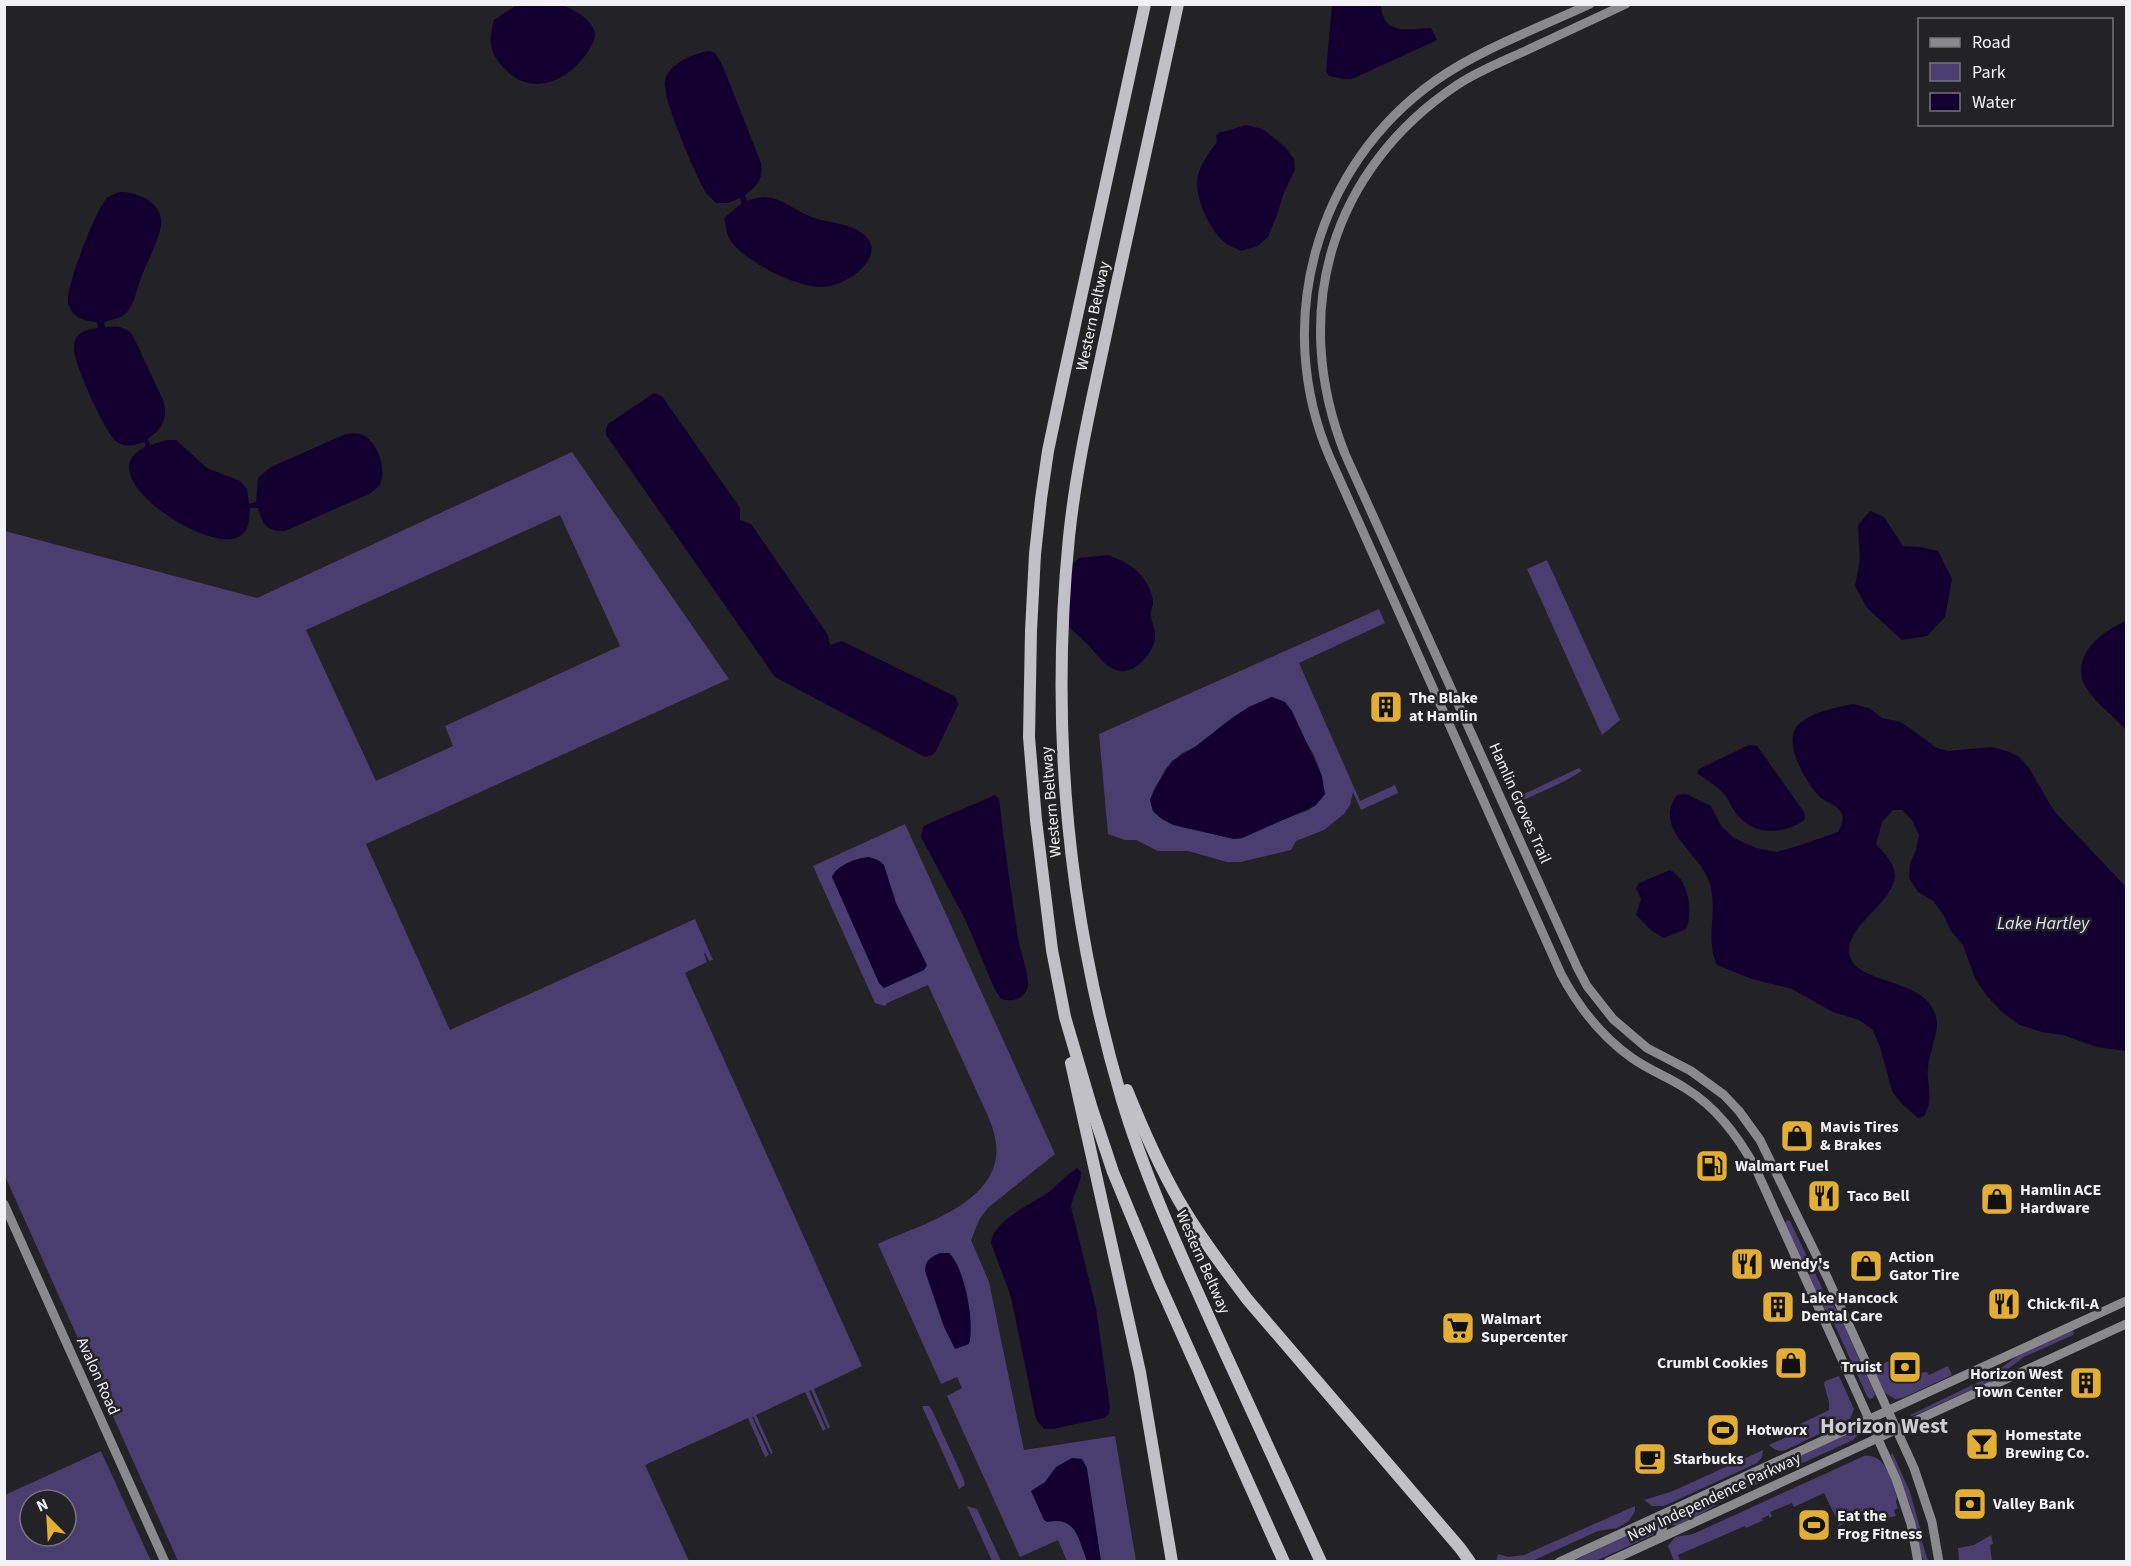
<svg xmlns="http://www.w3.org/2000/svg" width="2131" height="1566" viewBox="0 0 2131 1566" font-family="'Source Sans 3',sans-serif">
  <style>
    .green { fill: #4a3d6f; fill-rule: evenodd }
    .water { fill: #130031 }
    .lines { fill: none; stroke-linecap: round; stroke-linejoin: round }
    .secondary { stroke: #8a898e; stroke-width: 9 }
    .highway { stroke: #c1c0c7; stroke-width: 12 }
    .labels { text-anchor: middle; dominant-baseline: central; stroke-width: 5; stroke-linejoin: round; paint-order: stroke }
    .street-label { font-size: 16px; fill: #f2f1f5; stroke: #232227 }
    .poi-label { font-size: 16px; font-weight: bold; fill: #f2f1f5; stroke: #232227; text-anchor: start }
    .water-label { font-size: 18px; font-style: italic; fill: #e4e0f5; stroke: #232227 }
    .district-label { font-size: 22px; font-weight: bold; fill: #cfced5; stroke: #232227 }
  </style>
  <rect width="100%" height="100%" fill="#232227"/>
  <g class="green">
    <path d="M572 452 729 679 366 844 450 1030 695 919 713 960 709 961 705 953 704 954 707 962 685 973 862 1366 814 1389 830 1427 828 1429 811 1390 809 1391 826 1429 823 1431 805 1392 756 1415 773 1453 771 1454 753 1416 752 1417 769 1455 765 1457 748 1418 645 1465 689 1561H178L5 1176V531L257 598ZM560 515 620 646 445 726 453 746 376 781 306 630Z"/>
    <polygon points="1547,560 1620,720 1602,735 1527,569"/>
    <path d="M1379 609 1385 623 1299 663 1360 801 1395 785 1398 793 1361 810 1353 792 1350 805 1344 814 1324 830 1296 841 1291 850 1241 862H1227L1188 851H1158L1136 840H1125L1108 834 1099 734ZM1272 697C1294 726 1328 759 1322 798L1309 810 1279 821 1242 838 1234 839 1173 825 1162 819 1153 811 1150 800 1154 790 1166 768 1182 753 1195 747 1232 718 1249 707Z"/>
    <polygon points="1579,768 1582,771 1563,782 1521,801 1519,800 1520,796"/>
    <path d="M905 824 1055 1154 989 1207 980 1218 971 1240 989 1282 1024 1450 1115 1436 1136 1561H1067L1058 1540 1020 1557 947 1396 962 1388 957 1377 941 1384 878 1244C917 1226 990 1206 996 1157 998 1143 993 1128 988 1116L928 985 887 1003 885 1006 875 1003 813 866Z"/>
    <polygon points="1787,1220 1790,1221 1826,1296 1837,1310 1875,1394 1873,1398 1870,1399 1867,1396 1831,1317 1820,1303 1785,1223"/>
    <polygon points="2071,1331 2074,1332 2073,1335 2024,1357 1993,1380 1918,1414 1912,1416 1910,1415 1989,1377 2020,1354"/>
    <polygon points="1889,1361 1898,1376 1927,1372 1929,1375 1948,1366 1952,1375 1903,1398 1895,1399 1885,1393 1873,1368"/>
    <path d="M1839 1376 1854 1409 1850 1419 1786 1450C1779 1452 1774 1450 1769 1445L1791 1435 1796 1426 1829 1410V1402L1824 1384 1825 1381Z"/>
    <polygon points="922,1406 929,1406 932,1410 963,1478 965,1485 959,1489"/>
    <path d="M1854 1431 1858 1435 1853 1440 1726 1498C1710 1510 1693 1518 1675 1526L1670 1523 1675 1517 1737 1488 1751 1477Z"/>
    <polygon points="1763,1450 1762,1457 1757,1463 1664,1506 1652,1506 1644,1500 1673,1491"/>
    <path d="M101 1451 151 1561H5V1495ZM30 1500H66V1536H30Z"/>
    <polygon points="1892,1452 1910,1492 1922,1535 1920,1538 1922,1541 1928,1561 1924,1561 1921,1555 1912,1511 1891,1456"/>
    <path d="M1864 1456C1886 1453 1892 1481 1897 1497L1896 1502 1898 1508 1894 1510 1896 1516 1881 1519 1857 1517 1837 1527 1839 1524 1824 1493 1794 1507 1792 1503 1770 1512 1772 1516 1769 1518V1515L1761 1519 1764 1520 1746 1528 1745 1526 1678 1555 1680 1561H1674L1668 1546 1675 1537 1693 1534Z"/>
    <polygon points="967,1506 977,1509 1001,1561 992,1561"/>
    <polygon points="1635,1506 1635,1511 1629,1521 1617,1528 1598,1531 1532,1561 1496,1561 1498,1554 1508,1557 1524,1555"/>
    <polygon points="1661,1519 1653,1535 1596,1561 1571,1562"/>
    <polygon points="1991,1535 1993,1544 1990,1545 1992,1561 1959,1561 1958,1548 1974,1545"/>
  </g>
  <g class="water">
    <path d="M517 5C529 4 553 1 563 5 575 10 596 22 595 36 594 43 588 52 584 57 565 82 531 96 506 70 489 53 488 42 494 20Z"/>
    <path d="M1332 5H1381C1383 36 1408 29 1431 28L1437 40 1352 79H1343L1329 76 1326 71Z"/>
    <path d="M710 51 715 53 722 64 761 163C764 178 757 187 745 195L747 201C776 189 789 209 814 218 829 223 849 223 862 233 892 255 844 288 822 287 796 287 745 262 730 240 726 233 726 225 724 218L742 203 740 198 728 203H716L706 193C696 176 661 96 665 80 669 63 695 53 710 51Z"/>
    <path d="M1246 125 1263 129 1286 148 1294 159 1295 170 1284 192 1277 215 1268 237 1258 246 1241 251C1236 248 1229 246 1224 242 1209 229 1193 195 1198 175 1201 163 1210 151 1217 142L1216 136 1220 132C1226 132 1238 127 1246 125Z"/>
    <path d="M120 192C139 192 164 203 161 226 158 242 148 260 142 275 137 287 135 304 126 313 120 319 111 320 104 322L105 327C116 326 124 326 132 334L163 400C169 418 162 429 148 439L150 445 167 440H176L207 468 240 481 247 489 249 504 256 502 258 478 271 467 341 436C348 433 357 432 365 436 378 444 387 470 380 484 377 489 373 491 369 494L285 531C267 532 262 524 258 508H250C249 517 250 527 243 534 219 558 117 494 130 461 133 454 140 450 146 446L144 442C136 445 125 448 117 442 105 433 78 371 75 355 73 350 74 346 75 341 78 331 88 329 98 328L97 322C84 321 72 318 68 303 65 288 96 209 107 198 111 195 115 193 120 192Z"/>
    <polygon points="654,393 662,396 740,508 740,520 751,524 828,635 830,645 842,641 846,643 956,697 958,705 936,751 932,755 925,757 775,677 606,435 606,429 608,424"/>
    <polygon points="1870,511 1884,517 1903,546 1920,547 1938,551 1952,579 1945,617 1927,636 1902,640 1867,608 1855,586 1860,560 1858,525"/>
    <path d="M1108 555C1122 560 1137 567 1145 581 1149 586 1153 596 1153 603 1153 607 1150 611 1151 616 1152 624 1156 630 1155 639 1153 653 1136 673 1120 671 1105 669 1095 651 1085 642 1077 634 1069 628 1062 619L1068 568 1079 558Z"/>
    <path d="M2126 621V730C2114 716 2097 705 2087 689 2068 658 2100 632 2126 621Z"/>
    <polygon points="1272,697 1285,702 1292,711 1322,776 1325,794 1315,806 1242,838 1234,839 1174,825 1162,819 1153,811 1150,800 1154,790 1172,761 1195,747 1232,718 1249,707"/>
    <path d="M1853 704 1869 708 1882 718 1901 722 1937 748 1948 751 1992 747 2007 751 2018 756 2029 768 2054 811 2126 887V1051L2097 1047 2063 1035 2042 1032 2020 1025 2002 1012 1986 995 1975 978 1963 945 1951 931 1943 914 1933 901 1918 892 1909 878 1910 863 1916 850 1919 835 1912 820 1902 810H1893L1882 822 1876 844C1882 851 1892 860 1894 870 1902 897 1849 922 1849 950 1849 988 1934 974 1937 1023 1938 1031 1929 1056 1928 1067 1926 1086 1935 1097 1924 1116L1918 1118 1902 1104 1892 1091 1881 1050 1873 1030 1859 1020 1833 1012 1792 989 1752 979 1717 965C1704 937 1720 907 1708 879 1696 850 1653 828 1677 795L1686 794 1711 806 1721 826 1734 838 1756 848 1776 852 1798 846 1838 832C1841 826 1844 821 1842 814 1838 804 1823 802 1817 794 1805 780 1783 743 1797 726 1808 713 1838 707 1853 704Z"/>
    <path d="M1749 745 1757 746 1804 812 1805 818 1803 821C1781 835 1753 836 1736 813 1731 807 1729 799 1723 793 1716 785 1706 780 1697 773L1699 769Z"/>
    <path d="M995 795 999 798C1004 845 1011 891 1018 938 1020 951 1028 971 1028 983 1028 998 1013 1003 1001 999L995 990 965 919 921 837 923 827 930 823Z"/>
    <path d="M869 857 878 860 884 865 896 903 927 965 924 970 884 988 879 983 832 877C837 865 856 858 869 857Z"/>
    <path d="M1670 870C1688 878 1694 913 1686 929L1664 938 1652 931 1636 915 1641 899 1636 888 1639 883Z"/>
    <path d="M1077 1168 1081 1172C1081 1185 1073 1194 1071 1207L1096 1308 1110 1408 1109 1414 1104 1418 1053 1429H1044L1036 1419 1011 1297 991 1243C993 1220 1032 1204 1049 1192 1058 1184 1068 1174 1077 1168Z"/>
    <path d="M940 1253H949C965 1268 975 1324 969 1344L955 1349 944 1327 925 1271C925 1260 931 1257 940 1253Z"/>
    <path d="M1072 1458 1082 1459 1087 1468 1101 1561H1087C1078 1539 1077 1516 1047 1522L1044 1520 1031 1491 1045 1482 1056 1467Z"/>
  </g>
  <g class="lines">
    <g class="secondary">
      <path d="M1590 4C1539 28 1480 49 1435 81 1315 166 1272 324 1330 458L1561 974C1579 1008 1601 1036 1632 1058 1649 1070 1668 1077 1685 1088 1716 1107 1737 1135 1755 1167L1896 1479 1911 1524 1918 1562"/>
      <path d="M1626 4C1592 20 1557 36 1523 52 1501 62 1478 71 1457 85 1330 170 1289 313 1345 454L1577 967 1587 986 1613 1019 1647 1048 1691 1071 1724 1095 1739 1111 1760 1140 1828 1279 1914 1468 1932 1522 1939 1562"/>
      <polyline points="4,1204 165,1562"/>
      <polyline points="1660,1538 1664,1522 1674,1511"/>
      <polyline points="1559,1562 2126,1301"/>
      <polyline points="1608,1562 2126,1324"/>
    </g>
    <g class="highway">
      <polyline points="1145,4 1063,380 1048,451 1041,499 1035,554 1031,631 1029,737 1036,820 1052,950 1065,1017 1092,1109 1113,1172 1159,1283 1284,1562"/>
      <path d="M1178 4C1156 105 1134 206 1112 306 1096 383 1077 459 1069 537 1050 726 1068 917 1122 1100 1146 1180 1182 1257 1216 1333 1251 1409 1286 1485 1321 1562"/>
      <polyline points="1071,1063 1140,1372 1172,1562"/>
      <path d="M1127 1090C1142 1127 1158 1164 1178 1199 1198 1234 1223 1267 1247 1299L1460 1548 1470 1562"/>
    </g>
  </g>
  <defs>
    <g id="building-square" transform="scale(1.725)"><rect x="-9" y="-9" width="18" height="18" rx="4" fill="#e3ae34" stroke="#232227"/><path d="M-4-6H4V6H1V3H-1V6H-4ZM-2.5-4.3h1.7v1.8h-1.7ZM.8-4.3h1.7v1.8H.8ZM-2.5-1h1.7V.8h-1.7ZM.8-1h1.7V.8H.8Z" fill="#111"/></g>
    <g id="shop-square" transform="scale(1.725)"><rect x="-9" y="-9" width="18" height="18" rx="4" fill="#e3ae34" stroke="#232227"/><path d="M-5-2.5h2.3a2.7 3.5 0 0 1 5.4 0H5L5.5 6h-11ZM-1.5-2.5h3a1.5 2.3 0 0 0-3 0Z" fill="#111"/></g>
    <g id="fuel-square" transform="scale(1.725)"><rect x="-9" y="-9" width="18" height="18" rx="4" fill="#e3ae34" stroke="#232227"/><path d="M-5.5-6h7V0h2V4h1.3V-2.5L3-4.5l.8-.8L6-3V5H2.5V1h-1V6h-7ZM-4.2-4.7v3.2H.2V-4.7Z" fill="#111"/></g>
    <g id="restaurant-square" transform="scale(1.725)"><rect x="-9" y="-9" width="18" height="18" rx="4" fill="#e3ae34" stroke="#232227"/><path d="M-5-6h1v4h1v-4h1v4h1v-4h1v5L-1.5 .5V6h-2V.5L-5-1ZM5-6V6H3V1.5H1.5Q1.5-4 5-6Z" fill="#111"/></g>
    <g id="supermarket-square" transform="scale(1.725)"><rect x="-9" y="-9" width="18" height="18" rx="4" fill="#e3ae34" stroke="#232227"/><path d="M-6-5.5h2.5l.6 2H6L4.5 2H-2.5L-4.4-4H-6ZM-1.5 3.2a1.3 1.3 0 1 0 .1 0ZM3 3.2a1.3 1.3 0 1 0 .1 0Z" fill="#111"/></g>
    <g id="bank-square" transform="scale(1.725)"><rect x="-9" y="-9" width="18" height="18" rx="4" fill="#e3ae34" stroke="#232227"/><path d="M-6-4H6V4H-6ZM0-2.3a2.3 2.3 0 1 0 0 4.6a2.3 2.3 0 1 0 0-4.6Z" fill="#111"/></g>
    <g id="stadium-square" transform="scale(1.725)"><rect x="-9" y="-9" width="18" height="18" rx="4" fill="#e3ae34" stroke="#232227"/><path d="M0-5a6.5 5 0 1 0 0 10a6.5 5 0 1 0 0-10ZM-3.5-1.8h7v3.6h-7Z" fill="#111"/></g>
    <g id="bar-square" transform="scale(1.725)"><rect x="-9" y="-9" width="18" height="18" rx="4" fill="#e3ae34" stroke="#232227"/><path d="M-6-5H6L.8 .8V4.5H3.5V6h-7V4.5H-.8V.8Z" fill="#111"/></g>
    <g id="cafe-square" transform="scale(1.725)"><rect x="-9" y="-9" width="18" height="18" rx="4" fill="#e3ae34" stroke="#232227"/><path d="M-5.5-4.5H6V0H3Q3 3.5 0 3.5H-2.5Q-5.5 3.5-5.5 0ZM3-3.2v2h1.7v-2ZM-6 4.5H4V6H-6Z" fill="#111"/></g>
  </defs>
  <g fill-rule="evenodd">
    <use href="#building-square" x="1386" y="707"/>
    <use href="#shop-square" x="1797" y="1136"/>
    <use href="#fuel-square" x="1712" y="1166"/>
    <use href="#restaurant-square" x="1824" y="1196"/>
    <use href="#shop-square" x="1997" y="1199"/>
    <use href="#restaurant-square" x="1747" y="1264"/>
    <use href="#shop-square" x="1866" y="1266"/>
    <use href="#restaurant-square" x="2004" y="1304"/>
    <use href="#building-square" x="1778" y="1307"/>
    <use href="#supermarket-square" x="1458" y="1328"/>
    <use href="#shop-square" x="1791" y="1363"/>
    <use href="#bank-square" x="1905" y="1367"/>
    <use href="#building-square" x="2086" y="1383"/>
    <use href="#stadium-square" x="1723" y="1430"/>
    <use href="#bar-square" x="1982" y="1444"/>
    <use href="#cafe-square" x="1650" y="1459"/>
    <use href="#bank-square" x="1970" y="1504"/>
    <use href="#stadium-square" x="1814" y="1525"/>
  </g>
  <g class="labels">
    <g class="street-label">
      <text transform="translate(1093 316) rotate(-78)">Western Beltway</text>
      <text transform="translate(1051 802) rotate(-95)">Western Beltway</text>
      <text transform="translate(1520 803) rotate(66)">Hamlin Groves Trail</text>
      <text transform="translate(1203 1262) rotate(66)">Western Beltway</text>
      <text transform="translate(98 1376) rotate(66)">Avalon Road</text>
      <text transform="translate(1714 1497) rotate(-25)">New Independence Parkway</text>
    </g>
    <g class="poi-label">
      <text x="1409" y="698">The Blake<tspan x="1409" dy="18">at Hamlin</tspan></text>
      <text x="1820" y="1127">Mavis Tires<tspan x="1820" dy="18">&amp; Brakes</tspan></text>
      <text x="1735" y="1166">Walmart Fuel</text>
      <text x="2020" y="1190">Hamlin ACE<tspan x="2020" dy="18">Hardware</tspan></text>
      <text x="1847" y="1196">Taco Bell</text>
      <text x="1889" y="1257">Action<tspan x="1889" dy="18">Gator Tire</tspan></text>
      <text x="1770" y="1264">Wendy's</text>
      <text x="1801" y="1298">Lake Hancock<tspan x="1801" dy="18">Dental Care</tspan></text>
      <text x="2027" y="1304">Chick-fil-A</text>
      <text x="1481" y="1319">Walmart<tspan x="1481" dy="18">Supercenter</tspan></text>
      <text x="1768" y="1363" text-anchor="end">Crumbl Cookies</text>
      <text x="1882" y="1367" text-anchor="end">Truist</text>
      <text x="2063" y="1374" text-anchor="end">Horizon West<tspan x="2063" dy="18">Town Center</tspan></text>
      <text x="1746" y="1430">Hotworx</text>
      <text x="2005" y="1435">Homestate<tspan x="2005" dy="18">Brewing Co.</tspan></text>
      <text x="1673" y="1459">Starbucks</text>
      <text x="1993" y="1504">Valley Bank</text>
      <text x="1837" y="1516">Eat the<tspan x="1837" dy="18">Frog Fitness</tspan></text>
    </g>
    <g class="water-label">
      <text x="2043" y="923">Lake Hartley</text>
    </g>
    <g class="district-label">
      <text x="1884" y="1426">Horizon West</text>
    </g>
  </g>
  <rect width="2131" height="1566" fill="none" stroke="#f2f1f5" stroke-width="12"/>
  <rect x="1918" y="18" width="195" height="108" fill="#232227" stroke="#767579" stroke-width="1.5"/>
  <rect x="1930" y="38" width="30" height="9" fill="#8a898e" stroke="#767579" stroke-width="1.5"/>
  <text x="1972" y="48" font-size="18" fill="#f2f1f5">Road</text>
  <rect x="1930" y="63" width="30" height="18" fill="#4a3d6f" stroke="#767579" stroke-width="1.5"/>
  <text x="1972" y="78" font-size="18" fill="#f2f1f5">Park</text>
  <rect x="1930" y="93" width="30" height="18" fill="#130031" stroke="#767579" stroke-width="1.5"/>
  <text x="1972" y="108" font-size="18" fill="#f2f1f5">Water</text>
  <g transform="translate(48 1518) rotate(336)"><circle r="28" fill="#232227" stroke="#767579" stroke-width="1.5"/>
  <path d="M0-4.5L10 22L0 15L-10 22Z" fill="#e3ae34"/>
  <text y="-9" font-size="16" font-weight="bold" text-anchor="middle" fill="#f2f1f5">N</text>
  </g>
</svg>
